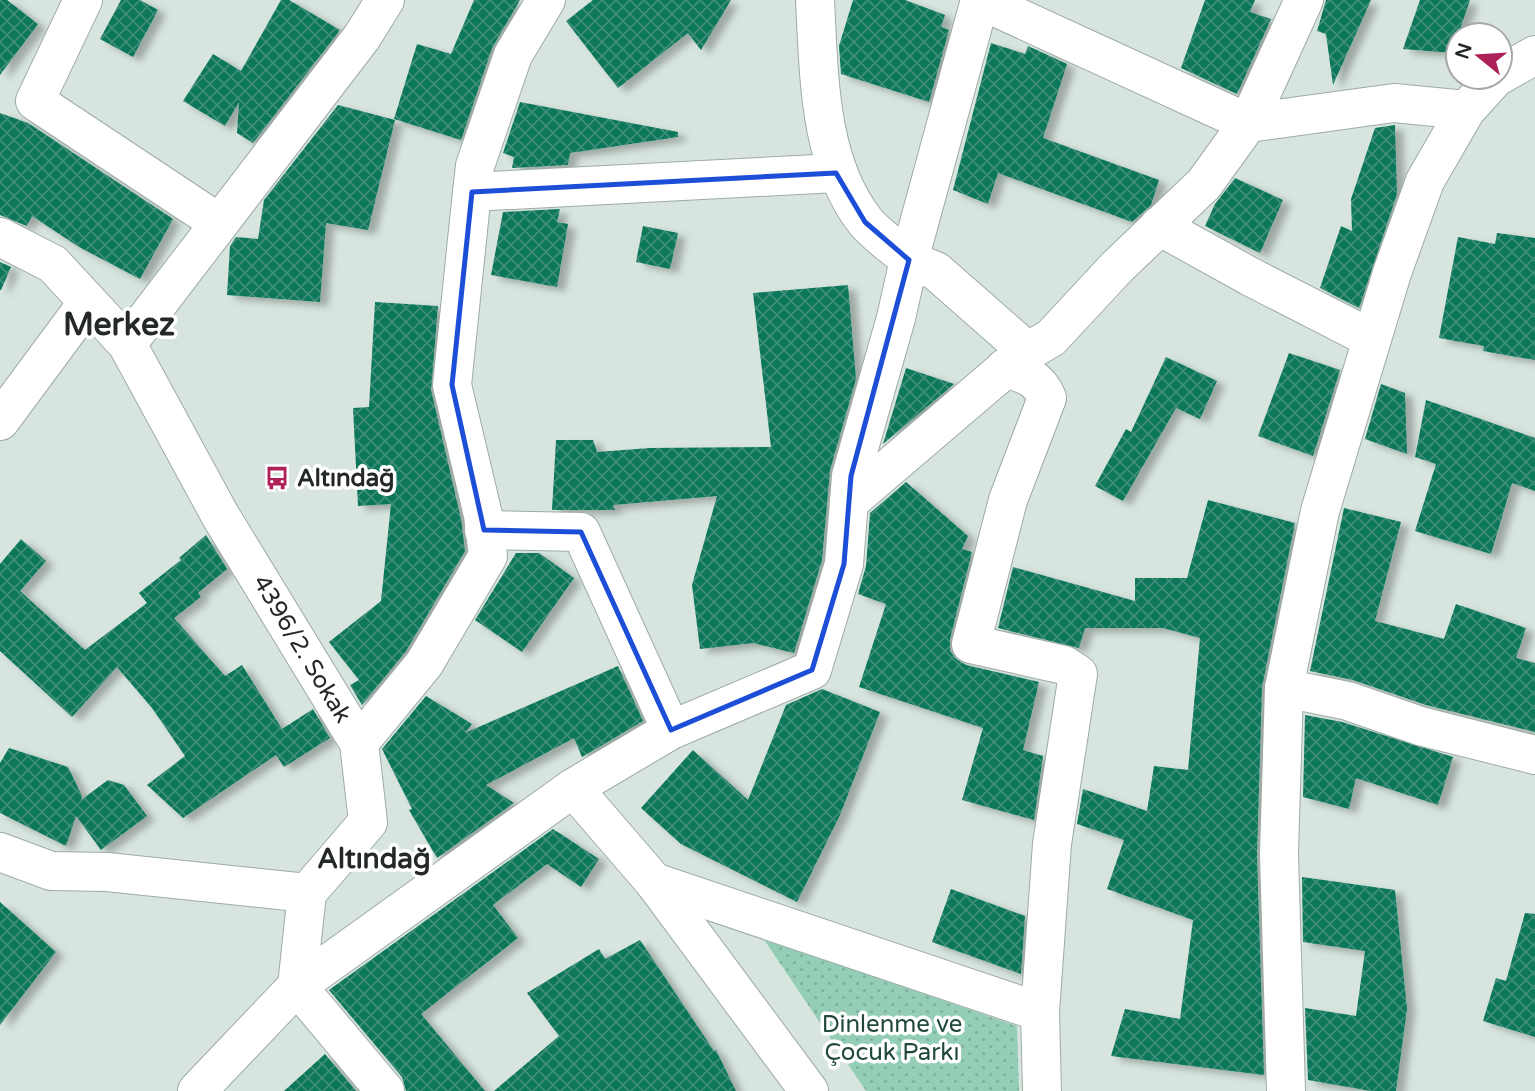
<svg xmlns="http://www.w3.org/2000/svg" width="1535" height="1091" viewBox="0 0 1535 1091" font-family="'Varela Round',sans-serif">
  <style>
    .park { fill: url(#park-dots) }
    .building { fill: url(#building-cross-hatch); filter: url(#shadow) }
    .lines { fill: none; stroke-linecap: round; stroke-linejoin: round }
    .minor-casing { stroke: #9eaba5; stroke-width: 40 }
    .tertiary-casing { stroke: #9eaba5; stroke-width: 40 }
    .minor { stroke: #fff; stroke-width: 38 }
    .tertiary { stroke: #fff; stroke-width: 38 }
    .marked { fill: none; stroke: #1d4ed8; stroke-width: 5; stroke-linejoin: round }
    .labels { text-anchor: middle; dominant-baseline: central; stroke-width: 7; stroke-linejoin: round; paint-order: stroke }
    .poi-label { font-size: 24px; font-weight: bold; fill: #242927; stroke: #fff; text-anchor: start }
    .street-label { font-size: 24px; fill: #242927; stroke: #fff }
    .park-label { font-size: 24px; fill: #21493b; stroke: #fff }
    .quarter-label { font-size: 28px; font-weight: bold; fill: #242927; stroke: #fff }
    .district-label { font-size: 32px; font-weight: bold; fill: #242927; stroke: #fff }
  </style>
  <defs>
    <pattern id="park-dots" width="8" height="8" patternUnits="userSpaceOnUse" patternTransform="scale(1.75)"><rect width="8" height="8" fill="#94ceb7"/><path d="M2 2h.1M6 6h.1" fill="none" stroke="#7fb19d" stroke-width="1.8" stroke-linecap="round"/></pattern>
    <pattern id="building-cross-hatch" width="8" height="8" patternUnits="userSpaceOnUse" patternTransform="scale(1.75)"><rect width="8" height="8" fill="#09775a"/><path d="M0 0l8 8M0 8l8-8" fill="none" stroke="#3f8d78"/></pattern>
    <filter id="shadow"><feDropShadow dx="8" dy="4.5" stdDeviation="3.5" flood-color="#0004"/></filter>
  </defs>
  <rect width="100%" height="100%" fill="#d8e5df"/>
  <polygon class="park" points="763,938 1017,1026 1019,1091 866,1091"/>
  <g class="building">
    <polygon points="0,0 7,0 38,24 0,75"/>
    <polygon points="121,0 140,0 158,10 133,57 100,39"/>
    <polygon points="281,0 289,0 340,30 253,143 237,133 239,102 225,126 183,101 213,54 241,71"/>
    <polygon points="474,0 520,0 492,48 461,140 394,119 417,44 451,54"/>
    <polygon points="593,0 731,0 701,50 688,33 618,88 566,21"/>
    <polygon points="853,0 905,0 945,15 941,27 949,30 929,102 841,74 839,46"/>
    <polygon points="1205,0 1255,0 1250,12 1271,19 1237,94 1181,68"/>
    <polygon points="1326,0 1371,0 1333,85 1326,34 1317,31"/>
    <polygon points="1420,0 1470,0 1452,53 1403,49"/>
    <polygon points="991,43 1025,54 1028,46 1067,64 1043,138 1159,180 1151,205 1132,222 998,173 988,204 953,190"/>
    <polygon points="520,102 678,132 678,137 570,153 568,165 512,168 514,157 503,153"/>
    <polygon points="338,105 395,120 368,230 326,223 320,302 227,295 230,246 236,237 258,239 264,200"/>
    <polygon points="0,113 28,123 173,219 140,279 79,247 32,216 27,226 0,215"/>
    <polygon points="1395,125 1397,194 1359,308 1320,288 1341,226 1352,231 1351,199 1375,128"/>
    <polygon points="1235,178 1283,200 1260,253 1205,226 1215,204"/>
    <polygon points="560,209 557,222 568,224 557,287 491,275 503,212"/>
    <polygon points="643,226 678,233 670,269 636,262"/>
    <polygon points="1497,233 1535,238 1535,360 1483,351 1484,346 1439,338 1458,237 1495,244"/>
    <polygon points="0,262 11,267 1,290 0,290"/>
    <polygon points="848,285 856,379 830,470 822,560 794,653 753,643 700,649 692,585 717,496 613,505 615,510 552,510 556,440 593,440 597,452 650,448 771,447 753,293"/>
    <polygon points="375,302 438,306 431,390 461,519 465,551 406,651 362,705 350,685 359,680 329,642 381,601 391,504 358,506 353,408 369,407"/>
    <polygon points="1289,353 1340,370 1313,456 1258,436"/>
    <polygon points="1166,357 1217,381 1200,419 1176,408 1123,501 1095,486 1126,429 1131,432"/>
    <polygon points="906,368 954,384 883,444"/>
    <polygon points="1381,384 1405,393 1407,454 1365,439"/>
    <polygon points="1426,400 1535,438 1535,491 1512,483 1491,554 1415,531 1436,464 1415,457"/>
    <polygon points="906,482 968,536 962,549 972,552 950,639 950,651 956,659 966,665 1039,682 1023,750 1043,756 1034,820 962,800 983,728 859,687 886,604 858,594 866,566 870,513"/>
    <polygon points="1208,500 1295,523 1262,687 1257,855 1264,1075 1111,1056 1125,1009 1180,1019 1193,920 1107,889 1124,840 1077,824 1083,789 1147,811 1154,766 1188,770 1200,638 1163,628 1085,628 1079,648 998,628 1013,567 1135,601 1135,578 1187,578"/>
    <polygon points="1344,508 1401,522 1375,621 1444,639 1456,604 1526,628 1516,658 1535,663 1535,732 1426,705 1353,680 1310,671"/>
    <polygon points="206,535 227,569 198,593 201,597 174,618 225,676 242,665 282,729 313,709 330,738 284,767 276,755 183,818 147,785 185,756 152,708 117,667 72,717 0,651 0,564 21,539 46,561 20,591 85,650 147,603 139,593 181,560 179,558"/>
    <polygon points="516,553 539,553 574,578 522,652 475,620"/>
    <polygon points="618,666 643,721 582,757 574,738 486,785 514,803 437,858 409,810 412,809 382,749 426,696 472,724 465,733"/>
    <polygon points="822,689 880,712 840,815 797,902 681,844 641,808 693,750 748,800 786,705"/>
    <polygon points="1305,715 1342,722 1453,757 1438,805 1356,778 1349,809 1303,797"/>
    <polygon points="9,748 68,767 82,796 81,800 108,780 124,785 147,816 101,850 76,816 66,846 0,813 0,763"/>
    <polygon points="553,829 599,859 581,887 547,864 493,905 518,938 421,1014 485,1091 406,1091 402,1077 329,990"/>
    <polygon points="1302,877 1395,890 1407,1009 1396,1091 1371,1091 1308,1080 1305,1008 1356,1016 1365,951 1303,942"/>
    <polygon points="951,889 1025,916 1021,974 932,942"/>
    <polygon points="0,902 56,952 0,1025"/>
    <polygon points="1525,913 1535,914 1535,1037 1483,1021 1496,978 1506,981"/>
    <polygon points="640,940 714,1051 716,1050 736,1091 494,1091 559,1036 527,993 599,949 605,959"/>
    <polygon points="325,1054 356,1091 284,1091"/>
  </g>
  <g class="lines">
    <g class="minor-casing">
      <g id="minor">
        <polyline points="83,0 35,101 219,223"/>
        <polyline points="980,0 1248,123 1304,0"/>
        <polyline points="980,0 909,260 936,271 1027,351"/>
        <polyline points="1500,75 1535,55"/>
        <polyline points="472,192 836,173"/>
        <polyline points="1159,226 1249,276 1372,339"/>
        <polyline points="127,344 362,37 385,0"/>
        <polyline points="0,421 88,302"/>
        <polyline points="849,502 1020,356 1051,338 1117,267 1204,184 1248,123 1394,103 1466,110"/>
        <polyline points="484,530 581,532 671,730"/>
        <polyline points="1284,688 1348,701 1420,726 1535,755"/>
        <polyline points="359,743 424,664 488,556 483,515 452,385 472,192 475,166 513,55 546,0"/>
        <polyline points="573,788 654,882 809,1091"/>
        <polyline points="0,852 51,871 107,872 307,893"/>
        <path d="M654 882 1040 1012 1052 844 1078 674 1064 665 971 644 1008 500 1047 398C1039 378 1025 374 1005 368"/>
        <polyline points="1040,1012 1042,1091"/>
        <path d="M385 1091 297 986 573 788 671 730 812 670 844 564 851 476 896 318 909 260C895 247 876 235 865 221 818 161 819 73 815 0"/>
        <polyline points="1286,1091 1279,854 1284,688 1320,511 1392,273 1425,181 1466,110 1496,77"/>
      </g>
    </g>
    <g class="tertiary-casing">
      <polyline id="tertiary" points="0,237 53,264 127,344 220,515 359,743 368,822 307,893 297,986 197,1091"/>
    </g>
    <use href="#minor" class="minor"/>
    <use href="#tertiary" class="tertiary"/>
  </g>
  <path class="marked" d="M836 173 865 222 909 260 851 476 844 564 812 670 671 730 581 532 484 530 452 385 472 192Z"/>
  <defs>
    <g id="bus-bare" transform="scale(1.89)"><path d="M-5-6H5V4H4V6H2V4H-2V6H-4V4H-5ZM-3.5-4V0h7V-4ZM-3.5 1.2v1.5H-2V1.2ZM2 1.2v1.5H3.5V1.2Z" fill="#ae2058" stroke="#fff" stroke-width="2.5" paint-order="stroke"/></g>
  </defs>
  <g fill-rule="evenodd">
    <use href="#bus-bare" x="277" y="478"/>
  </g>
  <g class="labels">
    <g class="poi-label">
      <text x="297" y="478">Altındağ</text>
    </g>
    <g class="street-label">
      <text transform="translate(302 649) rotate(59)">4396/2. Sokak</text>
    </g>
    <g class="park-label">
      <text x="892" y="1024">Dinlenme ve<tspan x="892" dy="28">Çocuk Parkı</tspan></text>
    </g>
    <g class="quarter-label">
      <text x="374" y="859">Altındağ</text>
    </g>
    <g class="district-label">
      <text x="119" y="325">Merkez</text>
    </g>
  </g>
  <g transform="translate(1479 56) rotate(288)"><circle r="33" fill="#ffffff" stroke="#a7a9a9" stroke-width="2"/>
  <path d="M0-5L12 26L0 18L-12 26Z" fill="#ae2058"/>
  <text y="-10" font-size="19" font-weight="bold" text-anchor="middle" fill="#242927">N</text>
  </g>
</svg>
